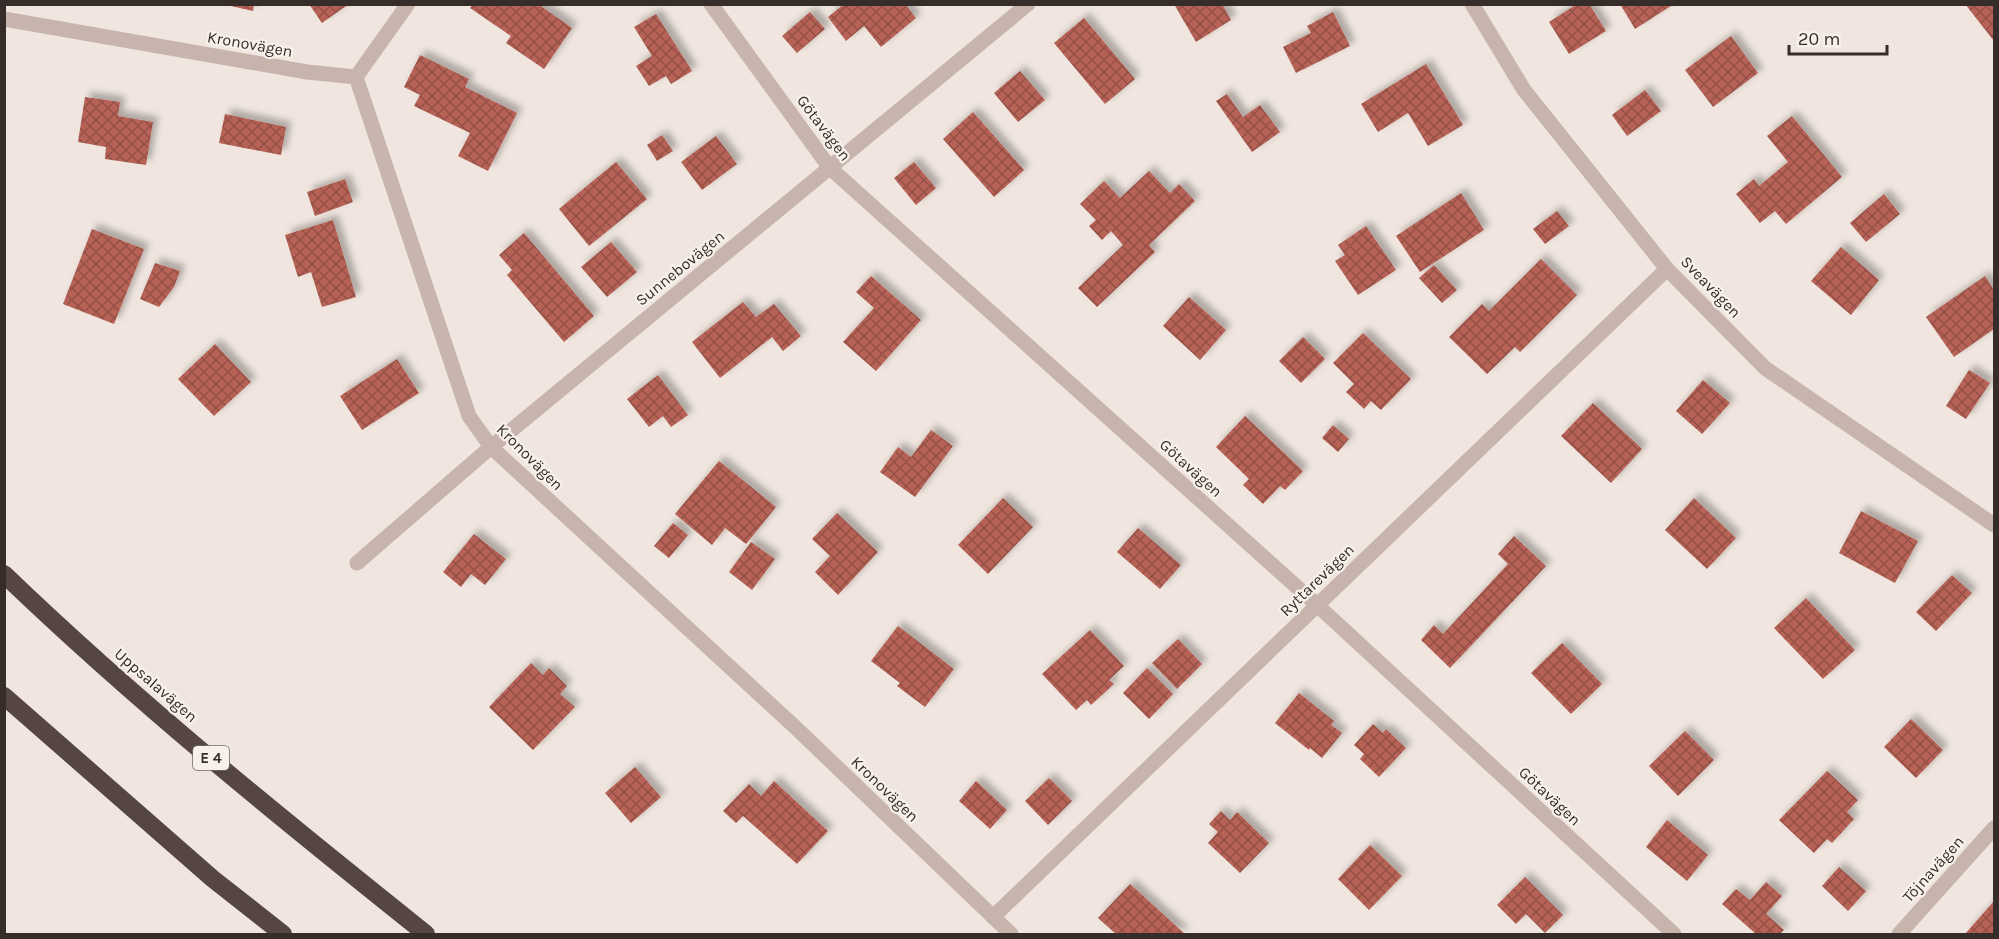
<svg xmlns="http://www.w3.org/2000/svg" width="1999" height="939" viewBox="0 0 1999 939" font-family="Karla,sans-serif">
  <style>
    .building { fill: url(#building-cross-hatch); filter: url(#shadow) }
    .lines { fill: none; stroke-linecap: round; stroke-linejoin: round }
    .minor { stroke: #c7b5ad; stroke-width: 15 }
    .motorway { stroke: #564643; stroke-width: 18 }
    .labels { text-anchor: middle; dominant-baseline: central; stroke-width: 4.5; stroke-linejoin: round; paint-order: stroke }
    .shield { fill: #f8f1eb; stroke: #706864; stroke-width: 1.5 }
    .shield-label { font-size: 15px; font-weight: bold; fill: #362d2a }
    .street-label { font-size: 16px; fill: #362d2a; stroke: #f8f1eb }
  </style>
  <defs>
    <pattern id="building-cross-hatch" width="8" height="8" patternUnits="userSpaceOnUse" patternTransform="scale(1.5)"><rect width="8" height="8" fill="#b76256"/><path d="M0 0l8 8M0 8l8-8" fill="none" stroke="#965147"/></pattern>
    <filter id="shadow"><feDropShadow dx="5.5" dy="-5.5" stdDeviation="3" flood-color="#0004"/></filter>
  </defs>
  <rect width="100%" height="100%" fill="#f0e6df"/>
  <g class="building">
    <polygon points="222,4 254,4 253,11"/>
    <polygon points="309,4 349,4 322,23"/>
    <polygon points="473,4 538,4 572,28 544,69 506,43 511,36 470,8"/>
    <polygon points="844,4 905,4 916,18 881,47 864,26 846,41 828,17"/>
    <polygon points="1174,4 1222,4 1231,20 1196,42"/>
    <polygon points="1577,4 1589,4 1606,31 1569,54 1549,22"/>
    <polygon points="1620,4 1674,4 1635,29"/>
    <polygon points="1965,4 1994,4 1994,41"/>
    <polygon points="810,12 825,29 797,53 782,36"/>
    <polygon points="1333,12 1350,46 1296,73 1283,47 1311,33 1307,26"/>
    <polygon points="656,14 692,71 671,84 666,76 649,86 636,66 652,56 634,27"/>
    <polygon points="1084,18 1135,79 1105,104 1054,43"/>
    <polygon points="1731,36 1758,73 1713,107 1685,70"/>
    <polygon points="420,55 469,79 465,87 517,113 488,171 458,156 470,133 414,106 420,95 404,87"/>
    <polygon points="1426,64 1463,125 1428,146 1408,113 1378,132 1361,104"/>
    <polygon points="1020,71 1045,100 1018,122 994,93"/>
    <polygon points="1645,90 1661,111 1627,136 1612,115"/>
    <polygon points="1227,94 1243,117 1260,105 1280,132 1252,152 1216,101"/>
    <polygon points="85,97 120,102 118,116 153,122 146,165 105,159 106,147 78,142"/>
    <polygon points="973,112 1024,170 994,197 943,139"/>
    <polygon points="225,114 286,127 281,155 219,143"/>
    <polygon points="1792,116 1842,177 1786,224 1775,211 1760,223 1736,194 1754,179 1759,186 1788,162 1767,136"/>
    <polygon points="662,135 673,151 657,161 647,145"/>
    <polygon points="716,136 737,164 702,190 681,162"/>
    <polygon points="616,162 647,199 589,246 559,209"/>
    <polygon points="914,162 936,188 916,205 894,178"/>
    <polygon points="1149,171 1170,193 1179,184 1195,201 1149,245 1155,252 1097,307 1078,288 1123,245 1111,231 1102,240 1089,226 1096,220 1080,204 1104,181 1120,198"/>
    <polygon points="345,179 353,202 315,216 307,192"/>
    <polygon points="1461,193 1484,230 1420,272 1396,236"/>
    <polygon points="1884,194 1900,214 1866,242 1850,223"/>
    <polygon points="1557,211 1569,226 1545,244 1533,229"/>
    <polygon points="333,220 356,297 322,307 311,272 298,277 285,235"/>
    <polygon points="1366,226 1396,270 1358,295 1335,261 1345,255 1338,245"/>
    <polygon points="92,229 144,249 114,324 63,304"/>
    <polygon points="524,233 594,316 564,342 507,275 512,270 499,255"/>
    <polygon points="611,242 637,272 607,297 581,267"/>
    <polygon points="1841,247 1879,280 1851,315 1811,281"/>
    <polygon points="1541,259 1577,295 1520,352 1515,347 1487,374 1449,337 1482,304 1489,311"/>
    <polygon points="155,263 180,271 174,287 159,307 140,299"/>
    <polygon points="1434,265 1457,290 1442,303 1419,278"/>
    <polygon points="871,276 921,320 876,371 843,342 874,308 856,292"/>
    <polygon points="1985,276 1994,290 1994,329 1954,357 1926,317"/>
    <polygon points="1189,297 1226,330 1200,360 1163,326"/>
    <polygon points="743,302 756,317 774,304 801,336 783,351 772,337 720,378 692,342"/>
    <polygon points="1363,333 1411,379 1381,410 1371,401 1364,409 1346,392 1354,384 1333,363"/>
    <polygon points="1303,337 1325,359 1301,383 1279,361"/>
    <polygon points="215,344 251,382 214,416 178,379"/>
    <polygon points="397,359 419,393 362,430 340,396"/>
    <polygon points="1969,370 1990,383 1966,419 1946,406"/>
    <polygon points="658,375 688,415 671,427 663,416 649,427 627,399"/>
    <polygon points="1703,380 1730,403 1702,434 1676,411"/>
    <polygon points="1593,403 1642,449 1611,483 1561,436"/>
    <polygon points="1245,416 1303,471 1285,490 1280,486 1263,504 1243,485 1249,479 1216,447"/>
    <polygon points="1333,425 1349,439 1338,452 1322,438"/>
    <polygon points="931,430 953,446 915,497 880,472 898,447 911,457"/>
    <polygon points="719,461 776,507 746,544 725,528 712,545 675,514"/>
    <polygon points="1003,498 1033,527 988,574 958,545"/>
    <polygon points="1694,498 1736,538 1707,569 1665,530"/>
    <polygon points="1861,511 1918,541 1895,583 1839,553"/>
    <polygon points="837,513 878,552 838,595 815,572 830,556 812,539"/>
    <polygon points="673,523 688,535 669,558 654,546"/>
    <polygon points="1138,528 1181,565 1160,589 1117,552"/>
    <polygon points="474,534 506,559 485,585 471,574 461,587 443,572"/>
    <polygon points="1514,536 1546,566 1450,668 1421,640 1434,625 1443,634 1508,564 1498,554"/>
    <polygon points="751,542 775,559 752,590 729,572"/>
    <polygon points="1952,575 1972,593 1936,631 1916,612"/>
    <polygon points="1806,598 1855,650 1823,679 1774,628"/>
    <polygon points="898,626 954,669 925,707 897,686 900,683 871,661"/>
    <polygon points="1090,630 1124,666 1109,680 1114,684 1091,705 1087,700 1076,710 1042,674"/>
    <polygon points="1178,639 1202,664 1177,689 1152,663"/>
    <polygon points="1562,643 1602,684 1571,714 1531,673"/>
    <polygon points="531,663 543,675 549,668 567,686 560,694 575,707 533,750 489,707"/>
    <polygon points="1147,668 1173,694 1149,719 1123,693"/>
    <polygon points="1299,693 1334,721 1331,725 1342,733 1322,758 1310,748 1309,750 1275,723"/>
    <polygon points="1911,719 1943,750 1916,778 1884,747"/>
    <polygon points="1373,724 1383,733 1386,729 1406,748 1379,777 1360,759 1364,754 1354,745"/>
    <polygon points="1685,731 1714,760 1678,796 1649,766"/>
    <polygon points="635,767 661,797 631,823 605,793"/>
    <polygon points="1827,771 1858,800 1847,812 1854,819 1832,843 1827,839 1814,853 1779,820"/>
    <polygon points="1049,778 1072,801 1048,825 1025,801"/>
    <polygon points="774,781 828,831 797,864 743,816 736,823 723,811 749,784 761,796"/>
    <polygon points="976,781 1007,810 990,829 959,801"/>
    <polygon points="1221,811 1230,820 1237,812 1269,843 1240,873 1208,843 1218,832 1209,824"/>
    <polygon points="1667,820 1708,855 1687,881 1646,847"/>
    <polygon points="1370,845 1402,876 1369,910 1338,879"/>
    <polygon points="1839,867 1866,891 1848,911 1822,886"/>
    <polygon points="1525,877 1563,915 1545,933 1526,914 1516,924 1497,905"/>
    <polygon points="1766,882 1782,896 1766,914 1784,930 1780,934 1756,934 1722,904 1736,889 1750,900"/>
    <polygon points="1130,884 1185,934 1116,934 1098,918"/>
    <polygon points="1994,901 1994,934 1965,934"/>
  </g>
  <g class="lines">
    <g class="minor">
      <polyline points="711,4 830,168 1317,605 1674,934"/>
      <polyline points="1472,4 1524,90 1667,269 1765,368 1994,525"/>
      <polyline points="4,19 307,72 356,77 469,416 491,447 795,727 1011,934"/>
      <polyline points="356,77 408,4"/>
      <polyline points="357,563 491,447 1028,4"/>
      <polyline points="993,917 1667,269"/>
      <polyline points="1899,934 1994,828"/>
    </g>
    <g class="motorway">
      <path d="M4 574C137 702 282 819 426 934"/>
      <polyline points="4,696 213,879 283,934"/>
    </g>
  </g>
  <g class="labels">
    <rect class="shield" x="193" y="746" width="36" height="24" rx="4.5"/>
    <g class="shield-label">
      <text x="211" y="758">E 4</text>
    </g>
    <g class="street-label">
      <text transform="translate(250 44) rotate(10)">Kronovägen</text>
      <text transform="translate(824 128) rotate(53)">Götavägen</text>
      <text transform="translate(680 268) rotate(-39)">Sunnebovägen</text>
      <text transform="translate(1711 287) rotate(46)">Sveavägen</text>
      <text transform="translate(530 457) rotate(45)">Kronovägen</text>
      <text transform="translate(1191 468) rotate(42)">Götavägen</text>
      <text transform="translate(1317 580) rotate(-44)">Ryttarevägen</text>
      <text transform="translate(156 685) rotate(41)">Uppsalavägen</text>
      <text transform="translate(885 789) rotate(44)">Kronovägen</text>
      <text transform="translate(1550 796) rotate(43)">Götavägen</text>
      <text transform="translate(1933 869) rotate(-48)">Töjnavägen</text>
    </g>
  </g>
  <rect width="1999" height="939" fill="none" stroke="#362d2a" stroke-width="12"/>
  <path d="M1789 45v9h98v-9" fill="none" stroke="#362d2a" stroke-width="3"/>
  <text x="1798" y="45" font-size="18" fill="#362d2a" stroke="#f8f1eb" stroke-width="4.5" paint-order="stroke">20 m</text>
</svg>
